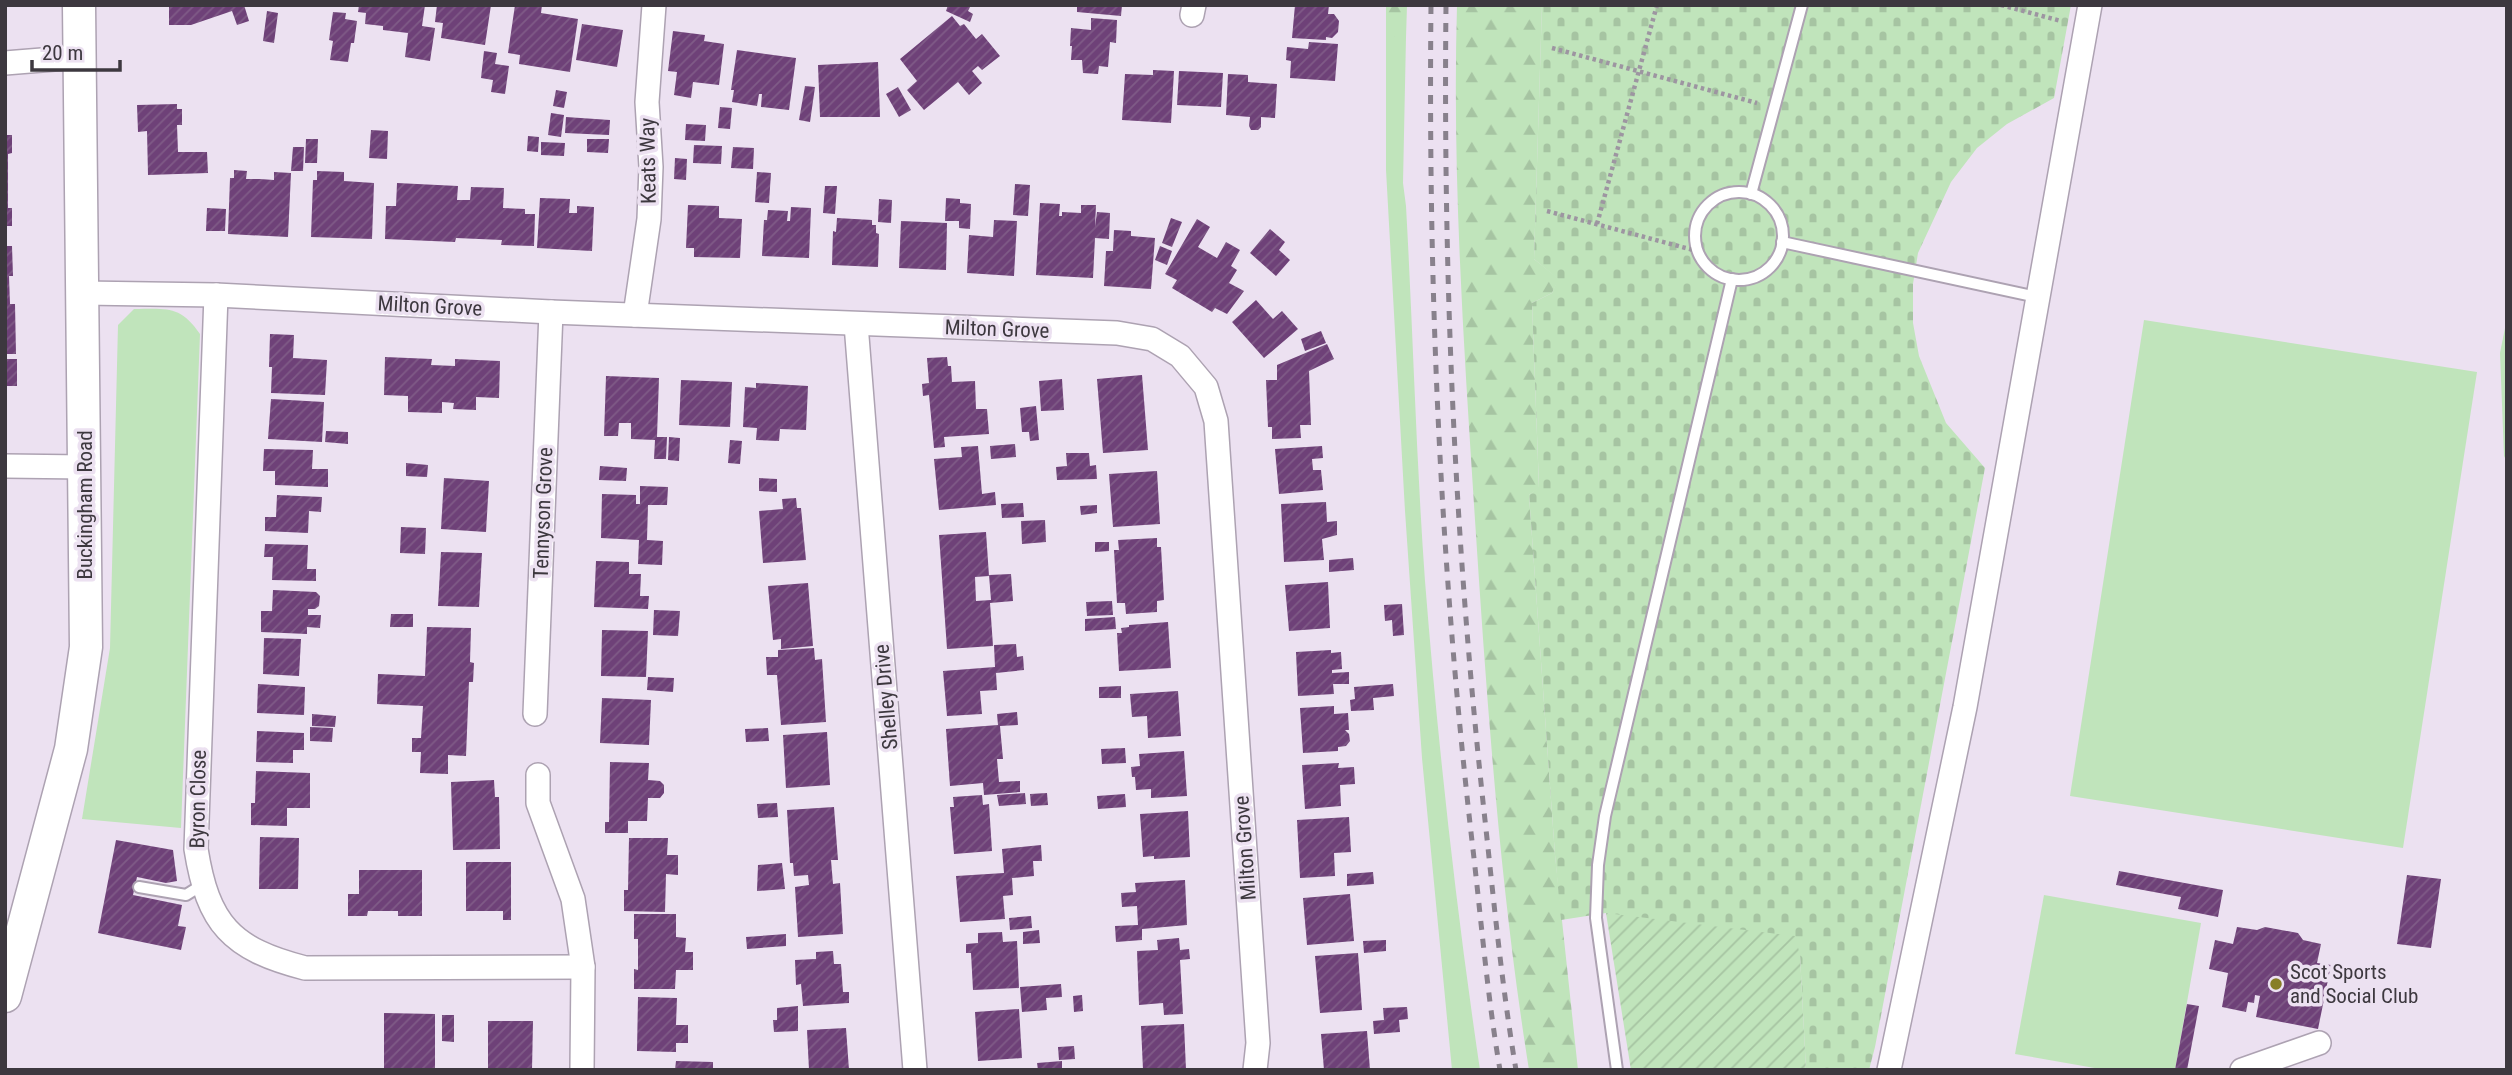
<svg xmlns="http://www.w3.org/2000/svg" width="2512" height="1075" viewBox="0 0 2512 1075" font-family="'Roboto Condensed',sans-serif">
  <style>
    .grass { fill: #c0e4bb }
    .forest { fill: url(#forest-firs) }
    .cemetery { fill: url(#cemetery-stones) }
    .garden { fill: url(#garden-furrows) }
    .building { fill: url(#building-hatch) }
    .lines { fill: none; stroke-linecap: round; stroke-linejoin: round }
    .service-casing { stroke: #ada2b2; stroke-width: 14 }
    .minor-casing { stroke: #ada2b2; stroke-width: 26 }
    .secondary-casing { stroke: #ada2b2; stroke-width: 35 }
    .path { stroke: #9d95a1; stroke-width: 4.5; stroke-dasharray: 3.5 3.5; stroke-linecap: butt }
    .service { stroke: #fff; stroke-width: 10 }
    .minor { stroke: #fff; stroke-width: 23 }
    .secondary { stroke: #fff; stroke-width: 32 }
    .rail { stroke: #88818c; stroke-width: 5; stroke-dasharray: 9 9; stroke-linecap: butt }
    .poi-dot { fill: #877e25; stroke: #ece1f1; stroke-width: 2.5 }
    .labels { text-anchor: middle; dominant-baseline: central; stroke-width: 7; stroke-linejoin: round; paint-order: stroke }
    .street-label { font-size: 21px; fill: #3d383f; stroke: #ece1f1 }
    .poi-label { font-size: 21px; fill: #3d383f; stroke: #ece1f1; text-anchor: start }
  </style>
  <defs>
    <pattern id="forest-firs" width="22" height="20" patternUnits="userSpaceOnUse" patternTransform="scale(1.75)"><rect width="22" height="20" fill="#c0e4bb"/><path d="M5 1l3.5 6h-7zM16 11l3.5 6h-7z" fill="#a6c4a2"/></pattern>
    <pattern id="cemetery-stones" width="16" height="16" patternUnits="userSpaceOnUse" patternTransform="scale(1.75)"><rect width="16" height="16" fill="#c0e4bb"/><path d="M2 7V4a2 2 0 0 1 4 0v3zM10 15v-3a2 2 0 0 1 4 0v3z" fill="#a6c4a2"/></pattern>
    <pattern id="garden-furrows" width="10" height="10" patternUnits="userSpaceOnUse" patternTransform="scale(1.75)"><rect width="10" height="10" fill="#c0e4bb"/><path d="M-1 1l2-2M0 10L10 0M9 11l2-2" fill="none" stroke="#a6c4a2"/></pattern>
    <pattern id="building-hatch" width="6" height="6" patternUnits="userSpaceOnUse" patternTransform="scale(1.75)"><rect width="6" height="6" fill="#6e4178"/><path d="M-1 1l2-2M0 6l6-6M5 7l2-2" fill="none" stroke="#7f5b87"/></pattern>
  </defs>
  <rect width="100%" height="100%" fill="#ece1f1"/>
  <g class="grass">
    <path d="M1386 37H1406L1403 183 1406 206C1413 331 1416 456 1425 581 1438 745 1456 908 1480 1070H1452L1422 758 1405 511 1386 170Z"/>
    <path d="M134 309C167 309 180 305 200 334L181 828 82 819 110 648 118 325Z"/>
    <polygon points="2144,320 2477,372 2403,848 2070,796"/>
    <polygon points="2044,895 2201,923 2175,1070 2106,1070 2015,1054"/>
  </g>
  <g class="forest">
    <polygon points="1386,5 1407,5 1406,37 1386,37"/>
    <path d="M1457 5H1542L1534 259 1559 279 1552 293 1532 303 1539 488 1529 495 1555 855 1578 1070H1529C1500 888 1487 704 1475 520 1464 349 1452 177 1457 5Z"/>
    <polygon points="2507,318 2507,462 2504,456 2500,353"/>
  </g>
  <polygon class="cemetery" points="1542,5 2071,5 2054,98 2007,124 1977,148 1951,182 1918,253 1913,284 1913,323 1919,356 1946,423 1985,468 1875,1047 1869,1070 1806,1070 1800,955 1606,913 1561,920 1555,855 1529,495 1539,487 1532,303 1552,293 1558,279 1534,259"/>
  <polygon class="garden" points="1606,913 1795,936 1800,955 1806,1070 1631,1070"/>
  <g class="building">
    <polygon points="169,5 244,5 249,21 237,25 232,11 191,25 169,25"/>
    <polygon points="359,5 425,5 422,26 435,28 430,61 405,57 408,33 383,30 383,26 365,24 366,13 358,12"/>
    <polygon points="437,5 491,5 485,45 441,38 443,23 435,22"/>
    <polygon points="515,5 542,5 541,13 578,19 570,72 519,64 520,55 508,53"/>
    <polygon points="948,5 970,7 968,11 973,14 970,22 946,11"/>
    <polygon points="1077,5 1122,5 1121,16 1077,12"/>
    <polygon points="1295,5 1329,5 1328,14 1334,14 1339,21 1338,32 1332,38 1326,37 1326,40 1292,38"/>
    <polygon points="267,11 278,13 274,43 263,41"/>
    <polygon points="333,12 346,13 345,19 357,21 354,43 351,43 348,62 330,60 333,41 329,40"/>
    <polygon points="952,16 960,26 964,24 976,39 982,34 1000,56 982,70 978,66 972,71 982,83 969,95 958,82 924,110 907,90 917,81 900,59"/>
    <polygon points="1091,18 1117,20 1116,43 1110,42 1108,67 1099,66 1098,74 1083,73 1082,60 1071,60 1072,46 1070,46 1071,28 1091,30"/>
    <polygon points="582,24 623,30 617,67 576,60"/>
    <polygon points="673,31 705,35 704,41 724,44 719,85 693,82 691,98 674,95 677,72 668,71"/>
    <polygon points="1309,42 1338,44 1335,81 1290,78 1291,61 1286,60 1287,47 1308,49"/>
    <polygon points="737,50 796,58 789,110 761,107 762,94 759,94 757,106 732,102 734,90 731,90"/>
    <polygon points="484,51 497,53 495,64 509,66 505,94 491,92 493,80 481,78"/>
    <polygon points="878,62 880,117 820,117 818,65"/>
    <polygon points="1153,70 1174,71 1171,123 1122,120 1125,74 1153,75"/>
    <polygon points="1179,71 1223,73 1221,107 1177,105"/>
    <polygon points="1228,74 1248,75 1248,82 1277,84 1275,118 1261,117 1261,127 1258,130 1251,130 1249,126 1250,117 1226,115"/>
    <polygon points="805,86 815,87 810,122 799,120"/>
    <polygon points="898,87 911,110 899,117 886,94"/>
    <polygon points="556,90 567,92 564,108 553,106"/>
    <polygon points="177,104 177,109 182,109 182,125 177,125 178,152 207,152 208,173 148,175 147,131 138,132 137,105"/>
    <polygon points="720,107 732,108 730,129 718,128"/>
    <polygon points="551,113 564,115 561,137 548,135"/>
    <polygon points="566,117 610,120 609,135 565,133"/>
    <polygon points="686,124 706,125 705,141 685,140"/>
    <polygon points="371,130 388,131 387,159 369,158"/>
    <polygon points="5,135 12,135 12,153 8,154 8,208 12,208 12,226 5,226"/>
    <polygon points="528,136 539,137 538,152 527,151"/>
    <polygon points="306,139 318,139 317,163 305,163"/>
    <polygon points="587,139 609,139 608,153 587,152"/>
    <polygon points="541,142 565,143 564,156 541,155"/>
    <polygon points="694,145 722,146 721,164 693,163"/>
    <polygon points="293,147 304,147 303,171 291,171"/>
    <polygon points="733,147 754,148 753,169 731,168"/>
    <polygon points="675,158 687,159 686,180 674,179"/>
    <polygon points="234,170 247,171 246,179 260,179 274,180 274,172 291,173 288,237 228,234 230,178 234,178"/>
    <polygon points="317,171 344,172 344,181 374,183 372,239 311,237 313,180 317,180"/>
    <polygon points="757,172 771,173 769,203 755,202"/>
    <polygon points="397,183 458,186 457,200 470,200 471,187 504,188 503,208 525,209 525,214 535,214 534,246 501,245 502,240 456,238 455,242 385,239 386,206 396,206"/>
    <polygon points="1015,184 1030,185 1028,216 1013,215"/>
    <polygon points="825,186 837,186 835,214 823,213"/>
    <polygon points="540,198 570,199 569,213 577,213 577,206 594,207 592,251 537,248"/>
    <polygon points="946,198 960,199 960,203 971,204 970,229 959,228 959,221 945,221"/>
    <polygon points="879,199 892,200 891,223 878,222"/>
    <polygon points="1040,203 1060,204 1059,216 1062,216 1062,212 1081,213 1081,205 1096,205 1095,227 1097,212 1110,213 1109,239 1095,238 1093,278 1036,275"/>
    <polygon points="688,205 719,206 719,218 742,219 740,258 694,257 694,248 686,248"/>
    <polygon points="791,207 811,208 809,258 762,256 764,220 767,220 768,210 788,211 787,221 790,221"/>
    <polygon points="207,208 226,209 225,231 206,231"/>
    <polygon points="837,218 872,220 872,225 876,225 876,233 879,234 878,267 832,265 833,231 836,232"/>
    <polygon points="1171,218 1182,222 1172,247 1162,243"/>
    <polygon points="1197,219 1210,227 1198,247 1217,258 1226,242 1240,250 1231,266 1237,270 1229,283 1244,291 1227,314 1215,308 1212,312 1172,288 1177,280 1165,274"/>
    <polygon points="994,220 1017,221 1014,276 967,273 969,235 993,237"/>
    <polygon points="901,221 947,223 946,270 899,268"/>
    <polygon points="1270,229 1285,242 1279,250 1290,260 1276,276 1250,253"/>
    <polygon points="1114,230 1131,231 1131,236 1155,238 1151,289 1104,286 1106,251 1113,251"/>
    <polygon points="5,246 12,246 13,276 9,276 10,304 15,304 16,354 5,354"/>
    <polygon points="1160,246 1172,251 1167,265 1155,260"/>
    <polygon points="1256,300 1273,319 1282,311 1298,329 1264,358 1232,322"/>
    <polygon points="1321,331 1326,343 1305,351 1301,339"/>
    <polygon points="270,334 294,335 293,358 327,360 325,395 271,393 272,367 269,367"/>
    <polygon points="1327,344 1334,359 1309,371 1311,425 1300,425 1301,438 1272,439 1272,427 1268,427 1266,380 1277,380 1277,365"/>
    <polygon points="385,357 432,359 431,365 455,366 455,359 500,361 499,398 476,397 476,410 453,409 454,403 442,402 442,413 408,412 408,396 384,395"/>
    <polygon points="947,357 948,366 951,366 952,382 975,381 976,409 987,409 989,434 944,437 945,447 934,448 929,395 923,396 922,384 929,383 927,358"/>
    <rect x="5" y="359" width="12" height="27"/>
    <polygon points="1142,375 1148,450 1103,453 1097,379"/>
    <polygon points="606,376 659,378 657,437 667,437 666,459 654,459 655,440 631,439 631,423 619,423 618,436 604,436"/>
    <polygon points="1062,379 1064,410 1041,411 1039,381"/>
    <polygon points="681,380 732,382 730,427 679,425"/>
    <polygon points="756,383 808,386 806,430 780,429 779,441 756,440 757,428 743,427 745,387 756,388"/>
    <polygon points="271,399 324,402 322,442 268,439"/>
    <polygon points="1036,406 1039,440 1030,441 1029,432 1022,432 1020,408"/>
    <polygon points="326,431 348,432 348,444 325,442"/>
    <polygon points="669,437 680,438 679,461 668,460"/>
    <polygon points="730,440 742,441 740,464 728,463"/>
    <polygon points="1015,444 1016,457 991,459 990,446"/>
    <polygon points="978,446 982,494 995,492 996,505 939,510 934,459 962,457 961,447"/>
    <polygon points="1322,446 1323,458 1312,459 1313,470 1321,470 1323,490 1279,494 1275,449"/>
    <polygon points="264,449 313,450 312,469 328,469 328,487 275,485 275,471 263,471"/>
    <polygon points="1066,453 1089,453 1090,466 1096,465 1097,479 1057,480 1056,467 1067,466"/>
    <polygon points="406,463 428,465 427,477 406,476"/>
    <polygon points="600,466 627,468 626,481 599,480"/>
    <polygon points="1157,471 1160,524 1113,527 1109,474"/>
    <polygon points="444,478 489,481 486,532 441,529"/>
    <polygon points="759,478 777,479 777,492 759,491"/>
    <polygon points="640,486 668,487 667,505 648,505 647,540 663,541 662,565 638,564 639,540 601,538 602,494 636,495 636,504 640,504"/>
    <polygon points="277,495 322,497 321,512 309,511 308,533 265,531 265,517 276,517"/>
    <polygon points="796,498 797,508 801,508 806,560 763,563 759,511 783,509 782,499"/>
    <polygon points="1326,502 1327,522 1337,521 1337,535 1322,539 1324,560 1284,562 1281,504"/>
    <polygon points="1023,503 1024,517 1002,518 1001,504"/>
    <polygon points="1097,505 1097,513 1081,515 1080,506"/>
    <polygon points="1045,520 1046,542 1022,544 1021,521"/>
    <polygon points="401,527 426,528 425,554 400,553"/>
    <polygon points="986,532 989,576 975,577 976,601 991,600 989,575 1011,574 1013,601 990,603 993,646 947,649 939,535"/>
    <polygon points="1157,538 1157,547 1161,547 1164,600 1157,601 1157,612 1126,614 1125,603 1117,603 1114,550 1119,550 1118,540"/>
    <polygon points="1095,542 1109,542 1109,551 1095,552"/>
    <polygon points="265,544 308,545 307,569 316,569 316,581 272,580 273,557 264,557"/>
    <polygon points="441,552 482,553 479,607 438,606"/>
    <polygon points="1353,558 1354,570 1329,572 1329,560"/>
    <polygon points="596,561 629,562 629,574 641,574 640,596 649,596 648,609 594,607"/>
    <polygon points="1328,582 1330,628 1289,631 1285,585"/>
    <polygon points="808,583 813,646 781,649 781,639 773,640 768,586"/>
    <polygon points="273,590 316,592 320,596 319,606 315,609 308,609 308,615 321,615 320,628 307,627 307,634 261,632 261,611 272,611"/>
    <polygon points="1112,601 1113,615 1087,616 1086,602"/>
    <polygon points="1402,604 1404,635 1393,636 1392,620 1385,621 1384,605"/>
    <polygon points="654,610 680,611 678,636 653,635"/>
    <polygon points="391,614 413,614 413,627 390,627"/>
    <polygon points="1115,617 1116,629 1085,631 1085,619"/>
    <polygon points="1168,622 1171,668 1119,671 1117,633 1122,633 1121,628 1129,627 1129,625"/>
    <polygon points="427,627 471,628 470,662 474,663 473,682 469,682 466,756 448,755 448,774 420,773 421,752 412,752 412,738 421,738 423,706 377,704 378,674 425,676"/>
    <polygon points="602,630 648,631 646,677 601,676"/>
    <polygon points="264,638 301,639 299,676 263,674"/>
    <polygon points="1016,644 1017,657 1023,656 1024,670 996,673 997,690 980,691 982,714 947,716 943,671 995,667 994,645"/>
    <polygon points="814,648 815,660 822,659 826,722 781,725 777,675 767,675 766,657 778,657 778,650"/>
    <polygon points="1331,650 1331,653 1341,652 1342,669 1332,670 1332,673 1349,672 1349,684 1333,684 1334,694 1298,696 1296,652"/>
    <polygon points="648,677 674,678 673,692 647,690"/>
    <polygon points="258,684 305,687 304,715 257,713"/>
    <polygon points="1393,684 1394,696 1373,698 1374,710 1351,711 1350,700 1355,699 1354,687"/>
    <polygon points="1121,686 1121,698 1099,698 1099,687"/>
    <polygon points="1178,691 1181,736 1148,738 1147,716 1132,717 1130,694"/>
    <polygon points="602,698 651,700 649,745 600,743"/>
    <polygon points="1334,706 1334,714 1348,713 1349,730 1345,730 1349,734 1350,741 1346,746 1338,747 1338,751 1303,753 1300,708"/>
    <polygon points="1017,712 1018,725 1000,726 1003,759 997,759 999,782 1020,781 1020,792 984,795 983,783 950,786 946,729 998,725 997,714"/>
    <polygon points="312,714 336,716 335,727 312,726"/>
    <polygon points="310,727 333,728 332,742 310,741"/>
    <polygon points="768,728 769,741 746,742 745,729"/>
    <polygon points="257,731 304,733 304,750 293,750 293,763 256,762"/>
    <polygon points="827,732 830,785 786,788 783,735"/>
    <polygon points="1125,748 1126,763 1102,764 1101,749"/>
    <polygon points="1184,751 1187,796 1151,798 1151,789 1136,790 1135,777 1132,777 1131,767 1140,766 1139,754"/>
    <polygon points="610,762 649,763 648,780 660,781 664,785 664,793 660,798 648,798 647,821 628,821 628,833 605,833 605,822 609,822"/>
    <polygon points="1339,763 1338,768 1354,767 1355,784 1340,785 1341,806 1305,809 1302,765"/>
    <polygon points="256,771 310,773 310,808 287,808 287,826 251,825 251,803 255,803"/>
    <polygon points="494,780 495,797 499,797 500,849 453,850 451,782"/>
    <polygon points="1025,793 1026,804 999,806 997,795"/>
    <polygon points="1047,793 1048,805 1031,806 1030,794"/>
    <polygon points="1125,794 1126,807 1098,809 1097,796"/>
    <polygon points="982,795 983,805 989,804 992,851 954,854 950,807 954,807 953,797"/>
    <polygon points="777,803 778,817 758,818 757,804"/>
    <polygon points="834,807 838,860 831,860 833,884 840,883 843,934 798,937 795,887 809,885 808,875 794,876 793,863 790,863 787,810"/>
    <polygon points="1188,811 1190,857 1154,859 1154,856 1143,857 1140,814"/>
    <polygon points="1349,817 1351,852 1334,853 1335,876 1300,878 1297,820"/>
    <polygon points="260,837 299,838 298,889 259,889"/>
    <polygon points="629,838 668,838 667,855 678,855 678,875 666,874 665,912 624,911 624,890 628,890"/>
    <polygon points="116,840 173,850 177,881 166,883 137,877 133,895 182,905 178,926 186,927 181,950 98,933"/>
    <polygon points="1041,845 1042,861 1033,861 1034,876 1012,878 1013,895 1003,896 1005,919 960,922 956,876 1004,873 1002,849"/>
    <polygon points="466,862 511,862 511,920 503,920 503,911 466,911"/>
    <polygon points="782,863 785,889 757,891 758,865"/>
    <polygon points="359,870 422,870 422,916 398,916 398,911 368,911 367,916 348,916 348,894 359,894"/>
    <polygon points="2119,871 2223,890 2218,917 2178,909 2181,897 2116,885"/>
    <polygon points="1373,872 1374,884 1347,886 1347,874"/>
    <polygon points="2407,875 2441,879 2431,948 2397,944"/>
    <polygon points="1185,880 1187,925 1142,929 1142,940 1116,942 1115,926 1138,925 1137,906 1122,907 1121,893 1136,892 1135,883"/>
    <polygon points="1350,894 1354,941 1307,945 1303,898"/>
    <polygon points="634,914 676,914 676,937 686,938 685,952 693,952 693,970 676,970 675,989 634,989 634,969 638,970 638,939 634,939"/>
    <polygon points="1031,916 1032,928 1010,930 1009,918"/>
    <polygon points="2237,927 2257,930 2265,927 2298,933 2303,940 2321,944 2317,963 2331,965 2318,1029 2256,1017 2260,996 2255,995 2254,1003 2248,1002 2246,1012 2222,1007 2228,973 2209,969 2215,940 2233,944"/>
    <polygon points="1039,930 1040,943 1023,944 1023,932"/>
    <polygon points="1002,932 1003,942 1017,941 1019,988 973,990 971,953 966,953 966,944 978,943 978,933"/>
    <polygon points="786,934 786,946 747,949 746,937"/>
    <polygon points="1179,938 1180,950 1189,949 1190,959 1180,960 1183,1014 1164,1015 1163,1003 1139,1005 1137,951 1158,950 1157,940"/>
    <polygon points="1386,940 1386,951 1364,953 1363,941"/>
    <polygon points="833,951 834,964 841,964 843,992 849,992 849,1003 803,1006 801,984 796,985 795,960 816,959 816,952"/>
    <polygon points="1358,953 1362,1010 1320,1013 1315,956"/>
    <polygon points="1061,984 1062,997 1046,998 1047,1010 1022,1012 1020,987"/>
    <polygon points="1082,995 1083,1011 1074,1012 1073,996"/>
    <polygon points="638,997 677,998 676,1025 688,1025 688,1043 676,1043 676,1052 637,1051"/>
    <polygon points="2187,1004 2199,1006 2187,1070 2175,1070"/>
    <polygon points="798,1006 798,1031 774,1032 773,1020 777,1020 777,1008"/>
    <polygon points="1407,1007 1408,1019 1399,1020 1400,1032 1374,1034 1373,1021 1384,1020 1383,1008"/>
    <polygon points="1019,1009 1022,1058 978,1061 975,1012"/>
    <polygon points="384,1013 435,1014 435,1070 384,1070"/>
    <polygon points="442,1015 454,1015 454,1042 442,1041"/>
    <polygon points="488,1021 533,1021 532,1070 488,1070"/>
    <polygon points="1184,1024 1186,1070 1143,1070 1141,1026"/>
    <polygon points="846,1028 849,1070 809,1070 807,1030"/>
    <polygon points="1367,1031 1370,1070 1324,1070 1321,1034"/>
    <polygon points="1074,1046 1075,1059 1059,1060 1058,1047"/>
    <polygon points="676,1061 713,1062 713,1070 675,1070"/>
    <polygon points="1062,1061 1062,1070 1038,1070 1037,1063"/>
  </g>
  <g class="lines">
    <g class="service-casing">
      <g id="service">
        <circle cx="1739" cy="236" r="44"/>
        <polyline points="1751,194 1802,5"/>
        <polyline points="1782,242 2037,297"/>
        <polyline points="139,887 186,895 202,885"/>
        <polyline points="1617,1070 1596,918 1598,865 1605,816 1732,279"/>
      </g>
    </g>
    <g class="minor-casing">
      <g id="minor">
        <polyline points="1192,15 1194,5"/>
        <polyline points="5,63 79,57"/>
        <polyline points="83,293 216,295 551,312 1117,333 1152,339 1180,356 1206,387 1216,421 1258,1043 1255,1070"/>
        <path d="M216 295 196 849C208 924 231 949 305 968L583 967"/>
        <polyline points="635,315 649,219 651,167 647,102 654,5"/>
        <polyline points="856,324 915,1070"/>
        <polyline points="5,466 85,467"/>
        <polyline points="535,714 551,312"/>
        <polyline points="538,775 538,803 573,899 583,967 582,1070"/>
        <polyline points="1889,1070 1965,707 2090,5"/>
        <polyline points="2242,1070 2319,1043"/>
      </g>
    </g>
    <g class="secondary-casing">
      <polyline id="secondary" points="5,996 71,749 86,647 79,5"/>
    </g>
    <g class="path">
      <polyline points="2001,5 2061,21"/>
      <polyline points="1552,48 1757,103"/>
      <polyline points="1547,211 1697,251"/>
      <polyline points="1597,224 1657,5"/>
    </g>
    <use href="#service" class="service"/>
    <use href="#minor" class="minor"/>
    <use href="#secondary" class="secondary"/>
    <g class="rail">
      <path d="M1431 5C1428 284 1440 563 1472 841 1481 917 1487 994 1500 1070"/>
      <path d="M1446 5C1443 277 1455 549 1485 820 1494 903 1502 987 1516 1070"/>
    </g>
  </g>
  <circle class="poi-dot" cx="2276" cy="984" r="7"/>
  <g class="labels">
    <g class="street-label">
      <text transform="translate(648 161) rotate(-91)">Keats Way</text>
      <text transform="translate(430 306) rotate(3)">Milton Grove</text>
      <text transform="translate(997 329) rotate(2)">Milton Grove</text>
      <text transform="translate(85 505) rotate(-90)">Buckingham Road</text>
      <text transform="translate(543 513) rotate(-88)">Tennyson Grove</text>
      <text transform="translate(886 697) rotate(-95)">Shelley Drive</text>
      <text transform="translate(198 799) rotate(-89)">Byron Close</text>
      <text transform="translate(1245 848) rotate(-94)">Milton Grove</text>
    </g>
    <g class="poi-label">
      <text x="2290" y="972">Scot Sports<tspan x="2290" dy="24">and Social Club</tspan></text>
    </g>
  </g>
  <rect width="2512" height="1075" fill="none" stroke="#3d383f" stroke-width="14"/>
  <path d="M32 60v10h88v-10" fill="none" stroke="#3d383f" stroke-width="3.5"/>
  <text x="42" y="60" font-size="21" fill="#3d383f" stroke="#ece1f1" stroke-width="5" paint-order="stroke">20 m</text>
</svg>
